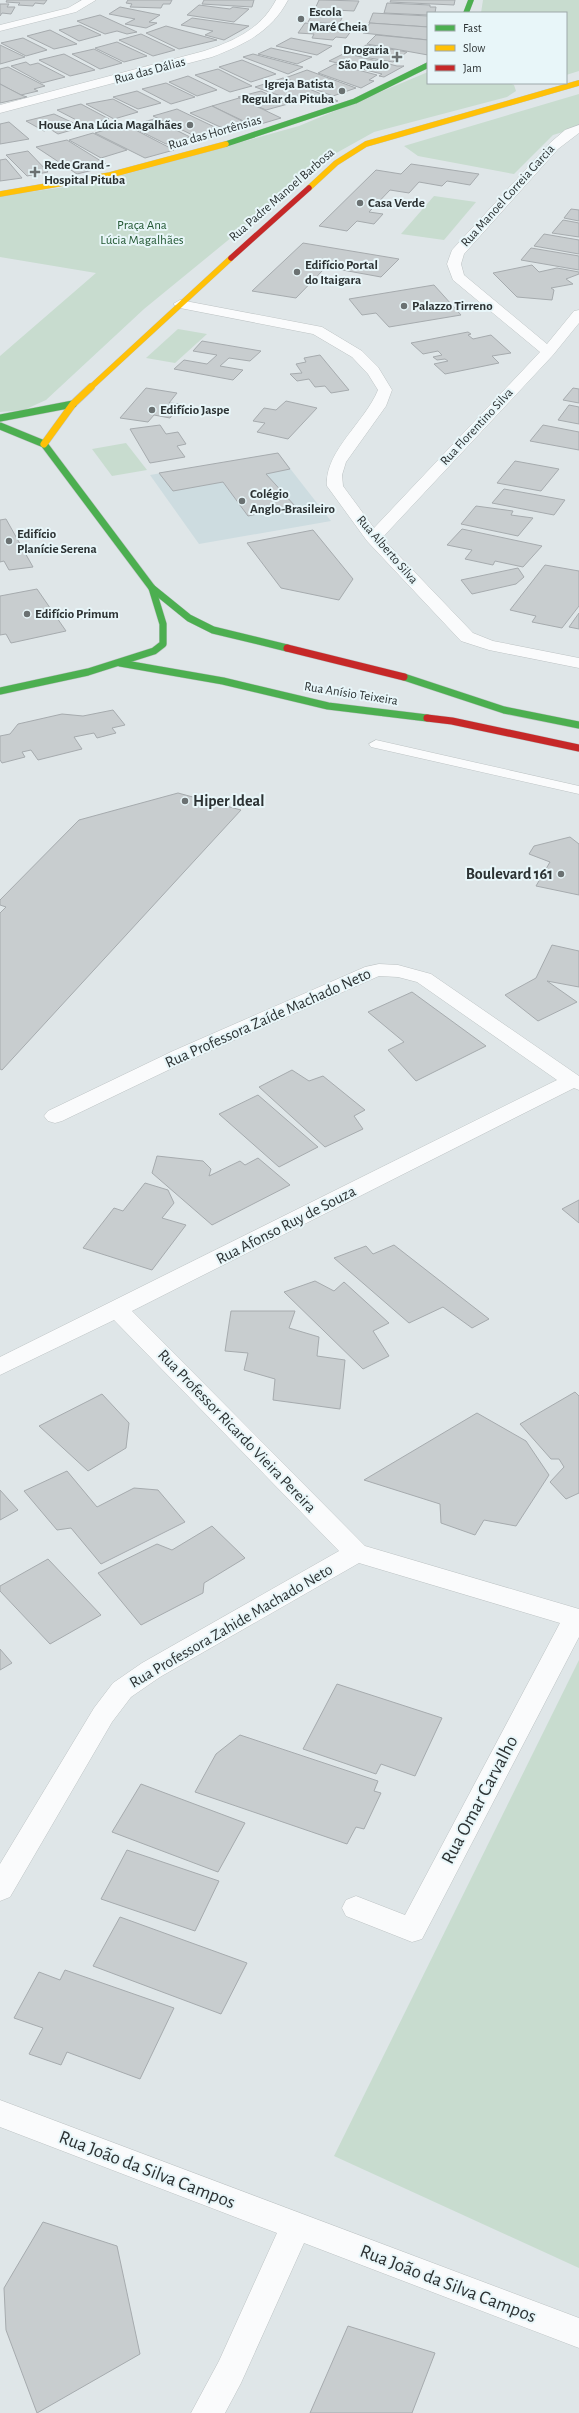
<svg xmlns="http://www.w3.org/2000/svg" width="579" height="2413" viewBox="0 0 579 2413" font-family="'Alegreya Sans',sans-serif">
  <style>
    .built { fill: #cddce0 }
    .green { fill: #c8dccf }
    .building { fill: #c8cdcf; stroke: #a6abae }
    .lines { fill: none; stroke-linecap: round; stroke-linejoin: round }
    .lane-casing { stroke: #bdc3c4; stroke-width: 1 }
    .street-casing { stroke: #bdc3c4; stroke-width: 1 }
    .fast-far1-casing { stroke: #bdc3c4; stroke-width: 6 }
    .fast-casing { stroke: #bdc3c4; stroke-width: 8 }
    .slow-far1-casing { stroke: #bdc3c4; stroke-width: 6 }
    .slow-casing { stroke: #bdc3c4; stroke-width: 8 }
    .jam-far1-casing { stroke: #bdc3c4; stroke-width: 6 }
    .jam-casing { stroke: #bdc3c4; stroke-width: 8 }
    .lane { fill: #fafbfc; fill-rule: evenodd }
    .street { fill: #fafbfc; fill-rule: evenodd }
    .fast-far1 { stroke: #4caf50; stroke-width: 5.5 }
    .fast { stroke: #4caf50; stroke-width: 7 }
    .slow-far1 { stroke: #ffc107; stroke-width: 5.5 }
    .slow { stroke: #ffc107; stroke-width: 7 }
    .jam-far1 { stroke: #c62828; stroke-width: 5.5 }
    .jam { stroke: #c62828; stroke-width: 7 }
    .poi-dot { fill: #6b7172; stroke: #e8f6f9; stroke-width: 1.5 }
    .labels { text-anchor: middle; dominant-baseline: central; stroke-width: 4; stroke-linejoin: round; paint-order: stroke }
    .far-poi-label { font-size: 13px; font-weight: bold; fill: #2c3233; stroke: #e8f6f9; text-anchor: start }
    .far-street-label { font-size: 13px; fill: #2c3233; stroke: #e8f6f9 }
    .far-park-label { font-size: 13px; fill: #225732; stroke: #e8f6f9 }
    .poi-label { font-size: 16px; font-weight: bold; fill: #2c3233; stroke: #e8f6f9; text-anchor: start }
    .street-label { font-size: 16px; fill: #2c3233; stroke: #e8f6f9 }
    .near-street-label { font-size: 19px; fill: #2c3233; stroke: #e8f6f9 }
  </style>
  <rect width="100%" height="100%" fill="#dfe6e8"/>
  <polygon class="built" points="278,453 331,521 199,544 150,475"/>
  <g class="green">
    <polygon points="483,0 579,0 579,71 566,75 566,13 481,13"/>
    <polygon points="428,72 428,83 509,83 514,85 516,91 507,97 374,132 331,156 144,309 46,400 24,410 0,412 0,356 96,273 0,257 0,196 94,183 299,126"/>
    <polygon points="579,94 579,127 553,135 514,174 418,156 404,146"/>
    <polygon points="434,196 476,202 444,240 401,234"/>
    <polygon points="178,329 207,334 175,363 146,358"/>
    <polygon points="126,443 147,470 112,476 92,449"/>
    <polygon points="579,1660 579,2268 334,2156"/>
  </g>
  <g class="building">
    <polygon points="7,0 47,0 44,4 35,3 33,6 18,5 20,3 6,2"/>
    <polygon points="128,0 172,0 170,4 163,4 161,8 130,7 132,4 126,3"/>
    <polygon points="204,0 254,0 252,7 202,4"/>
    <polygon points="319,0 322,0 359,1 354,11 315,9"/>
    <polygon points="391,0 455,0 454,5 390,2"/>
    <polygon points="387,3 430,5 430,7 436,7 435,13 428,13 428,15 384,13"/>
    <polygon points="0,4 9,4 7,7 15,7 11,14 2,13 0,16"/>
    <polygon points="199,5 230,9 233,7 249,9 234,22 187,15"/>
    <polygon points="120,7 160,15 149,22 157,23 146,28 125,24 135,19 109,14"/>
    <polygon points="313,13 340,14 337,17 342,18 339,24 308,22"/>
    <polygon points="373,13 428,16 428,27 369,23"/>
    <polygon points="100,15 137,32 127,34 117,31 105,34 77,21"/>
    <polygon points="192,18 249,26 224,40 205,35 213,31 181,25"/>
    <polygon points="305,23 354,27 346,38 336,37 333,40 312,38 314,34 298,33"/>
    <polygon points="370,23 428,27 428,40 363,33"/>
    <polygon points="80,25 101,35 79,41 59,30"/>
    <polygon points="166,26 217,40 179,49 146,33"/>
    <polygon points="50,30 77,44 54,49 27,36"/>
    <polygon points="141,34 175,50 153,56 119,40"/>
    <polygon points="376,35 428,40 428,55 367,44"/>
    <polygon points="23,38 47,50 26,56 1,43"/>
    <polygon points="291,38 332,46 317,55 276,46"/>
    <polygon points="117,42 147,56 124,62 95,48"/>
    <polygon points="0,45 25,57 0,64"/>
    <polygon points="366,45 407,52 393,62 352,55"/>
    <polygon points="271,48 312,57 297,64 258,54"/>
    <polygon points="94,49 122,63 100,69 72,54"/>
    <polygon points="345,53 397,66 404,66 384,77 379,76 382,74 329,61"/>
    <polygon points="64,54 95,70 70,76 39,60"/>
    <polygon points="253,54 303,67 288,74 243,57"/>
    <polygon points="242,60 276,74 251,82 219,67"/>
    <polygon points="26,62 30,65 38,63 65,77 42,83 11,66"/>
    <polygon points="335,64 377,75 369,80 374,81 361,88 318,73"/>
    <polygon points="8,67 45,86 34,89 38,91 21,95 0,84 0,69"/>
    <polygon points="218,69 252,86 230,92 195,75"/>
    <polygon points="307,70 356,88 333,96 285,78"/>
    <polygon points="188,76 217,90 197,96 169,82"/>
    <polygon points="283,78 338,101 328,104 310,97 295,101 255,87"/>
    <polygon points="166,83 195,97 171,104 142,89"/>
    <polygon points="0,84 21,95 27,97 0,103"/>
    <polygon points="137,91 161,103 138,109 113,97"/>
    <polygon points="261,91 288,104 266,110 238,97"/>
    <polygon points="239,98 281,118 254,126 212,106"/>
    <polygon points="113,99 138,112 114,119 86,104"/>
    <polygon points="81,104 109,119 86,125 57,110"/>
    <polygon points="212,106 242,121 240,121 250,127 231,132 190,113"/>
    <polygon points="177,109 227,133 203,140 153,116"/>
    <polygon points="54,114 82,127 58,134 50,129 44,131 26,121"/>
    <polygon points="154,119 190,137 166,144 130,126"/>
    <polygon points="9,122 29,139 0,144 0,124"/>
    <polygon points="124,124 174,150 145,158 95,133"/>
    <polygon points="93,133 127,150 101,158 69,140"/>
    <polygon points="67,140 109,166 77,174 36,147"/>
    <polygon points="28,151 48,172 27,176 6,155"/>
    <polygon points="6,159 22,178 0,181 0,160"/>
    <polygon points="411,164 479,174 470,185 447,181 442,186 419,182 409,193 390,190 369,212 383,214 374,224 357,221 347,231 319,226 376,170 401,174"/>
    <polygon points="571,209 579,210 579,221 564,218"/>
    <polygon points="563,220 579,223 579,237 552,233"/>
    <polygon points="544,234 579,240 579,254 534,246"/>
    <polygon points="303,243 399,259 381,277 326,267 296,298 252,291"/>
    <polygon points="531,248 579,256 579,270 521,260"/>
    <polygon points="532,265 539,272 557,268 579,272 579,274 566,279 573,284 551,288 554,290 552,300 517,297 493,273"/>
    <polygon points="434,285 461,315 389,327 376,313 362,315 349,299"/>
    <polygon points="468,332 471,334 468,335 473,339 491,335 511,353 492,356 499,363 445,374 434,364 448,361 445,359 437,360 433,357 442,355 438,351 423,354 411,343"/>
    <polygon points="202,341 261,351 250,361 229,358 220,366 243,370 233,380 174,369 184,360 207,364 217,355 193,351"/>
    <polygon points="320,355 349,390 331,393 325,386 315,387 309,379 297,381 290,374 302,373 296,364 306,362 304,358"/>
    <polygon points="146,388 177,393 169,403 181,404 170,418 154,415 148,422 120,418"/>
    <polygon points="573,388 579,389 579,403 563,400"/>
    <polygon points="286,401 317,408 288,439 257,432 265,423 253,421 264,408 276,410"/>
    <polygon points="569,405 579,407 579,424 558,420"/>
    <polygon points="160,425 166,434 178,432 186,444 177,446 185,457 150,463 130,429"/>
    <polygon points="543,425 579,432 579,450 530,441"/>
    <polygon points="278,453 290,469 266,474 295,506 248,516 223,482 173,491 159,473"/>
    <polygon points="515,461 559,469 541,491 497,483"/>
    <polygon points="504,489 565,500 554,515 492,503"/>
    <polygon points="476,506 513,511 511,515 533,518 518,536 461,524"/>
    <polygon points="6,519 33,567 9,570 4,561 0,562 0,520"/>
    <polygon points="462,529 542,546 523,567 495,561 493,565 465,559 472,550 447,545"/>
    <polygon points="313,530 353,579 339,600 281,588 247,543"/>
    <polygon points="545,565 579,571 579,606 562,628 532,622 536,616 510,610"/>
    <polygon points="518,568 524,577 516,584 472,594 461,580"/>
    <polygon points="37,589 66,631 11,643 6,634 0,635 0,596"/>
    <polygon points="579,613 579,629 569,627"/>
    <polygon points="113,710 125,725 112,728 116,733 97,738 94,733 74,737 82,749 38,760 31,750 22,752 25,757 2,763 0,760 0,736 10,734 18,724 62,714 83,716"/>
    <polygon points="178,793 241,810 2,1070 0,1069 0,913 6,907 0,905 0,900 79,820"/>
    <polygon points="570,837 579,844 579,895 536,886 550,862 529,854 534,846"/>
    <polygon points="552,945 579,951 579,987 547,981 577,1002 538,1021 505,995 536,978"/>
    <polygon points="412,992 486,1046 416,1081 388,1050 404,1042 368,1012"/>
    <polygon points="292,1070 309,1081 323,1076 365,1110 354,1116 363,1129 325,1147 259,1087"/>
    <polygon points="258,1095 318,1147 279,1167 219,1114"/>
    <polygon points="157,1156 203,1161 211,1169 209,1176 240,1161 245,1165 258,1158 290,1185 212,1225 152,1173"/>
    <polygon points="145,1183 168,1190 174,1203 162,1218 186,1225 152,1270 83,1248 114,1208 123,1211"/>
    <polygon points="579,1200 579,1223 562,1209"/>
    <polygon points="394,1245 489,1319 472,1328 443,1307 409,1323 334,1258 366,1246 373,1254"/>
    <polygon points="315,1281 334,1291 344,1282 389,1323 373,1331 389,1356 363,1369 284,1292"/>
    <polygon points="231,1311 295,1311 289,1328 319,1337 317,1356 345,1360 340,1409 273,1400 275,1379 244,1370 248,1353 225,1351"/>
    <polygon points="575,1392 579,1396 579,1493 566,1499 550,1482 564,1467 559,1459 551,1459 520,1424"/>
    <polygon points="102,1394 129,1423 126,1448 88,1471 39,1426"/>
    <polygon points="477,1413 526,1441 549,1475 516,1526 484,1520 475,1535 441,1523 440,1504 364,1480"/>
    <polygon points="67,1471 97,1507 134,1488 158,1490 185,1522 101,1564 71,1528 57,1530 24,1491"/>
    <polygon points="0,1490 18,1510 0,1520"/>
    <polygon points="212,1526 245,1558 204,1583 203,1593 141,1625 98,1573 157,1544 172,1550"/>
    <polygon points="48,1559 101,1615 50,1644 0,1591 0,1586"/>
    <polygon points="0,1649 12,1663 0,1670"/>
    <polygon points="337,1684 442,1718 415,1776 381,1764 376,1774 303,1749"/>
    <polygon points="240,1735 378,1781 374,1791 381,1793 364,1829 356,1827 347,1844 195,1792 216,1754"/>
    <polygon points="141,1784 245,1823 218,1872 112,1832"/>
    <polygon points="127,1850 219,1881 195,1931 101,1899"/>
    <polygon points="120,1917 247,1963 221,2014 93,1966"/>
    <polygon points="65,1970 174,2008 140,2079 67,2052 61,2065 29,2054 43,2028 14,2018 39,1972 60,1980"/>
    <polygon points="43,2222 117,2246 140,2354 37,2413 6,2330 4,2288"/>
    <polygon points="348,2326 435,2353 412,2413 310,2413"/>
  </g>
  <g class="lines">
    <g class="lane-casing">
      <polygon id="lane" points="376,740 579,786 579,794 371,747 369,744"/>
    </g>
    <g class="street-casing">
      <g id="street">
        <polygon points="82,0 96,0 76,12 0,31 0,25 68,8"/>
        <path d="M276 0H288C271 32 245 44 212 57L0 113V105L204 51C234 41 261 29 276 0Z"/>
        <path d="M579 125V133L558 149 464 254 461 264 464 275 547 344 574 311 579 310V323L553 355 382 538 473 633 493 641 579 658V668L489 650 461 641 367 541 327 486C324 452 365 422 378 390L368 374 352 357 313 334 180 308 173 304 180 300 322 327 362 351 378 367 392 390 386 406 346 462 342 475 343 486 374 528 540 352 453 280 447 264 452 250 550 143 565 130Z"/>
        <polygon points="379,964 398,965 431,974 579,1076 579,1090 574,1088 132,1311 365,1546 579,1609 579,1637 422,1939 412,1942 346,1916 342,1908 346,1900 356,1896 405,1915 560,1623 359,1563 160,1677 131,1697 112,1722 10,1897 0,1901 0,1864 94,1708 113,1683 142,1663 339,1551 114,1320 0,1375 0,1357 557,1080 417,982 398,977 379,976 187,1061 62,1121 55,1123 48,1121 44,1116 48,1111 173,1051 365,967"/>
        <polygon points="0,2100 579,2318 579,2348 304,2243 241,2383 225,2413 191,2413 219,2361 277,2233 0,2127"/>
      </g>
    </g>
    <g class="fast-far1-casing">
      <g id="fast-far1">
        <polyline points="466,13 471,0"/>
        <polyline points="226,144 355,101 428,65"/>
      </g>
    </g>
    <g class="fast-casing">
      <g id="fast">
        <polyline points="0,418 73,404"/>
        <polyline points="0,426 44,444 152,588 189,618 213,630 287,648"/>
        <polyline points="120,663 223,681 328,706 427,718"/>
        <polyline points="404,677 504,710 579,725"/>
        <polyline points="0,691 88,672 154,651 163,644 163,624 152,588"/>
      </g>
    </g>
    <g class="slow-far1-casing">
      <g id="slow-far1">
        <polyline points="309,188 336,163 366,144 579,83"/>
        <polyline points="0,194 110,175 226,144"/>
        <polyline points="90,388 231,258"/>
      </g>
    </g>
    <g class="slow-casing">
      <polyline id="slow" points="44,444 73,404 91,387"/>
    </g>
    <g class="jam-far1-casing">
      <polyline id="jam-far1" points="231,258 309,188"/>
    </g>
    <g class="jam-casing">
      <g id="jam">
        <polyline points="287,648 404,677"/>
        <polyline points="427,718 452,721 579,748"/>
      </g>
    </g>
    <use href="#lane" class="lane"/>
    <use href="#street" class="street"/>
    <use href="#fast-far1" class="fast-far1"/>
    <use href="#fast" class="fast"/>
    <use href="#slow-far1" class="slow-far1"/>
    <use href="#slow" class="slow"/>
    <use href="#jam-far1" class="jam-far1"/>
    <use href="#jam" class="jam"/>
  </g>
  <g class="poi-dot">
    <circle cx="301" cy="19" r="4"/>
    <path d="M395 51h4v4h4v4h-4v4h-4v-4h-4v-4h4z"/>
    <circle cx="342" cy="91" r="4"/>
    <circle cx="190" cy="125" r="4"/>
    <path d="M33 166h4v4h4v4h-4v4h-4v-4h-4v-4h4z"/>
    <circle cx="360" cy="203" r="4"/>
    <circle cx="297" cy="272" r="4"/>
    <circle cx="404" cy="306" r="4"/>
    <circle cx="152" cy="410" r="4"/>
    <circle cx="242" cy="501" r="4"/>
    <circle cx="9" cy="541" r="4"/>
    <circle cx="27" cy="614" r="4"/>
    <circle cx="185" cy="801" r="4"/>
    <circle cx="561" cy="874" r="4"/>
  </g>
  <g class="labels">
    <g class="far-poi-label">
      <text x="309" y="12">Escola<tspan x="309" dy="15">Maré Cheia</tspan></text>
      <text x="389" y="50" text-anchor="end">Drogaria<tspan x="389" dy="15">São Paulo</tspan></text>
      <text x="334" y="84" text-anchor="end">Igreja Batista<tspan x="334" dy="15">Regular da Pituba</tspan></text>
      <text x="182" y="125" text-anchor="end">House Ana Lúcia Magalhães</text>
      <text x="44" y="165">Rede Grand -<tspan x="44" dy="15">Hospital Pituba</tspan></text>
      <text x="368" y="203">Casa Verde</text>
      <text x="305" y="265">Edifício Portal<tspan x="305" dy="15">do Itaigara</tspan></text>
      <text x="412" y="306">Palazzo Tirreno</text>
      <text x="160" y="410">Edifício Jaspe</text>
      <text x="250" y="494">Colégio<tspan x="250" dy="15">Anglo-Brasileiro</tspan></text>
      <text x="17" y="534">Edifício<tspan x="17" dy="15">Planície Serena</tspan></text>
      <text x="35" y="614">Edifício Primum</text>
    </g>
    <g class="far-street-label">
      <text transform="translate(150 71) rotate(-15)">Rua das Dálias</text>
      <text transform="translate(215 133) rotate(-16)">Rua das Hortênsias</text>
      <text transform="translate(282 195) rotate(-41)">Rua Padre Manoel Barbosa</text>
      <text transform="translate(508 196) rotate(-48)">Rua Manoel Correia Garcia</text>
      <text transform="translate(477 427) rotate(-47)">Rua Florentino Silva</text>
      <text transform="translate(387 550) rotate(49)">Rua Alberto Silva</text>
      <text transform="translate(351 694) rotate(9)">Rua Anísio Teixeira</text>
    </g>
    <g class="far-park-label">
      <text x="142" y="225">Praça Ana<tspan x="142" dy="15">Lúcia Magalhães</tspan></text>
    </g>
    <g class="poi-label">
      <text x="193" y="801">Hiper Ideal</text>
      <text x="553" y="874" text-anchor="end">Boulevard 161</text>
    </g>
    <g class="street-label">
      <text transform="translate(268 1018) rotate(-24)">Rua Professora Zaíde Machado Neto</text>
      <text transform="translate(286 1225) rotate(-27)">Rua Afonso Ruy de Souza</text>
      <text transform="translate(237 1431) rotate(46)">Rua Professor Ricardo Vieira Pereira</text>
      <text transform="translate(231 1626) rotate(-30)">Rua Professora Zahide Machado Neto</text>
    </g>
    <g class="near-street-label">
      <text transform="translate(480 1800) rotate(-62)">Rua Omar Carvalho</text>
      <text transform="translate(147 2170) rotate(21)">Rua João da Silva Campos</text>
      <text transform="translate(448 2284) rotate(21)">Rua João da Silva Campos</text>
    </g>
  </g>
  <rect x="427" y="12" width="140" height="72" fill="#e8f6f9" stroke="#9da8aa"/>
  <rect x="435" y="25" width="20" height="6" fill="#4caf50" stroke="#9da8aa"/>
  <text x="463" y="32" font-size="12" fill="#2c3233">Fast</text>
  <rect x="435" y="45" width="20" height="6" fill="#ffc107" stroke="#9da8aa"/>
  <text x="463" y="52" font-size="12" fill="#2c3233">Slow</text>
  <rect x="435" y="65" width="20" height="6" fill="#c62828" stroke="#9da8aa"/>
  <text x="463" y="72" font-size="12" fill="#2c3233">Jam</text>
</svg>
